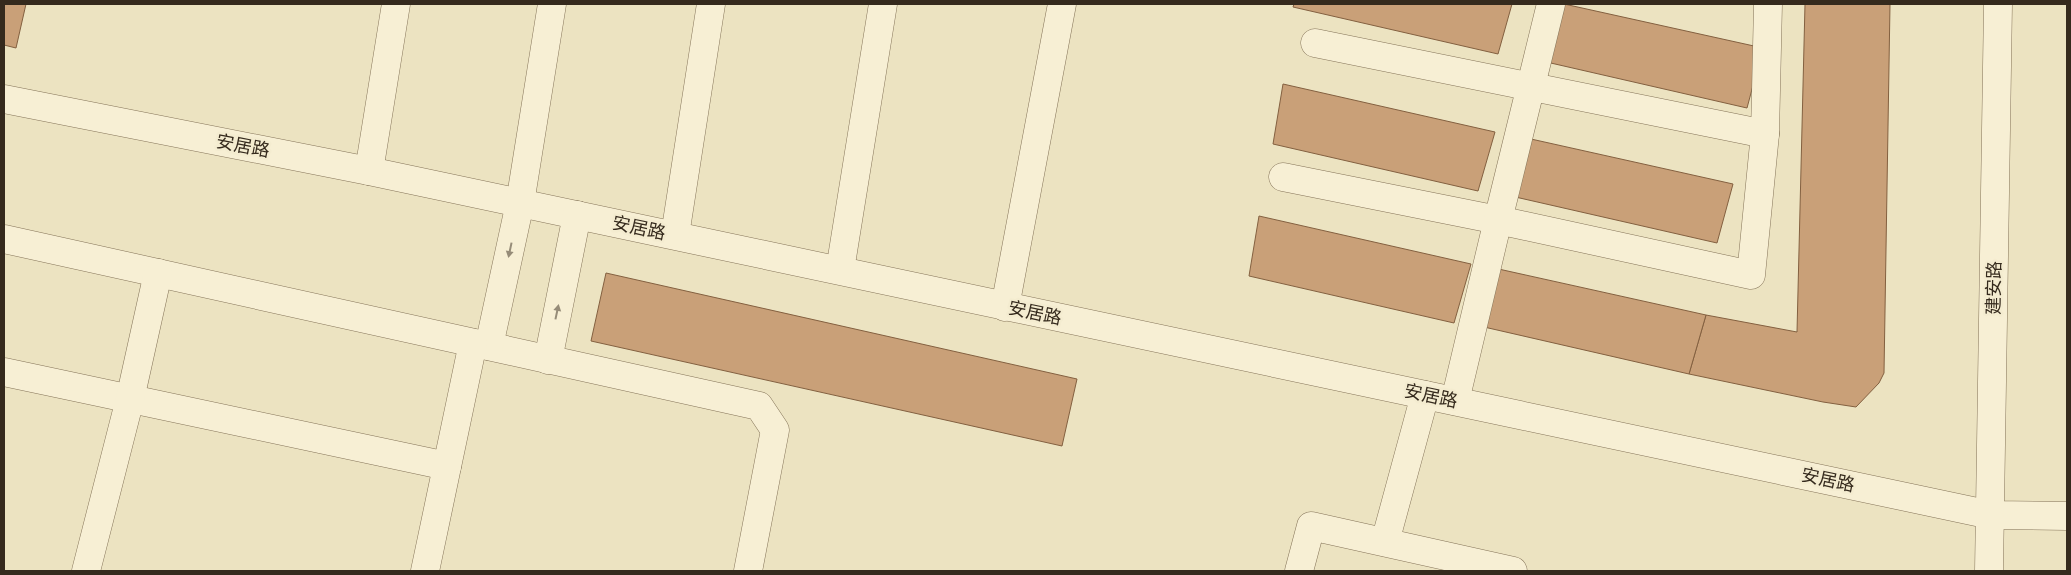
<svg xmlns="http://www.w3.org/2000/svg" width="2071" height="575" viewBox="0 0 2071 575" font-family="'Times New Roman','Noto Sans SC',serif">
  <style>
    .building { fill: #c9a078; stroke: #836040 }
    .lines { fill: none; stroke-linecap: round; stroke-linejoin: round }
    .minor-casing { stroke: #857459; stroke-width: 29 }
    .minor { stroke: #f7efd4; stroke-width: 28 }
    .oneway { fill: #968c78 }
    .labels { text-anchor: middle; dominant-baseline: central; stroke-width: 5; stroke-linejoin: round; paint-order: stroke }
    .street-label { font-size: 18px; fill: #352a1d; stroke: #f4ecd0 }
  </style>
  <rect width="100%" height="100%" fill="#ece3c1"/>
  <g class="building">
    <polygon points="4,4 26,4 16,48 4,45"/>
    <polygon points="1294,4 1512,4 1498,54 1293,7"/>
    <polygon points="1564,4 1763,48 1747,108 1542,61"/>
    <polygon points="1805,4 1890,4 1884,373 1879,383 1856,407 1823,402 1689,374 1706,315 1797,332"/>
    <polygon points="1283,84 1495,132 1478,191 1273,144"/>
    <polygon points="1522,137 1733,184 1717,243 1511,196"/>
    <polygon points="1259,216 1471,264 1454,323 1249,276"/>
    <polygon points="1494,268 1706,315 1689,374 1484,327"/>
    <polygon points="606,273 1077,379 1062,446 591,341"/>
  </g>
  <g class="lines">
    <g class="minor-casing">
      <g id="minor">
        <polyline points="1315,43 1765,134"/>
        <polyline points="4,99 369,171 1991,515 2067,516"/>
        <polyline points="369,171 396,4"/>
        <polyline points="1283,177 1498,220 1551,4"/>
        <polyline points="675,235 711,4"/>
        <polyline points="4,239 759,406 775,430 748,571"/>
        <polyline points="840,270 883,4"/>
        <polyline points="1005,307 1062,4"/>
        <polyline points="489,346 520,203 552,4"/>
        <polyline points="548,360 577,215"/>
        <polyline points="4,372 447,466"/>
        <polyline points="1455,401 1498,220 1751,275 1765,134 1768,4"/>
        <polyline points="1385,542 1425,395"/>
        <polyline points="86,571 130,399 158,273"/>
        <polyline points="425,571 473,343"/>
        <polyline points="1299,571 1311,526 1513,571"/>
        <polyline points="1989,571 1998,4"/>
      </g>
    </g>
    <use href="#minor" class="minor"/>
  </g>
  <defs><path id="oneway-solid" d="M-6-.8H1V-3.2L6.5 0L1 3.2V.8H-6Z" transform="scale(1.25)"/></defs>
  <g class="oneway">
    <use href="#oneway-solid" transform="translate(510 250) rotate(102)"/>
    <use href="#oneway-solid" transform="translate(557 312) rotate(-78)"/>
  </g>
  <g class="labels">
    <g class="street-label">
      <text transform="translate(243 146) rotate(11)">安居路</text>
      <text transform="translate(639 228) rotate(12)">安居路</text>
      <text transform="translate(1994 288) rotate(-89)">建安路</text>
      <text transform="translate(1035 313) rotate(12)">安居路</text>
      <text transform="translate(1431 396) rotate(12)">安居路</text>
      <text transform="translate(1828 480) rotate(12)">安居路</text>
    </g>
  </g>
  <rect width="2071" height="575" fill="none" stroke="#352a1d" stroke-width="10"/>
</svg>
